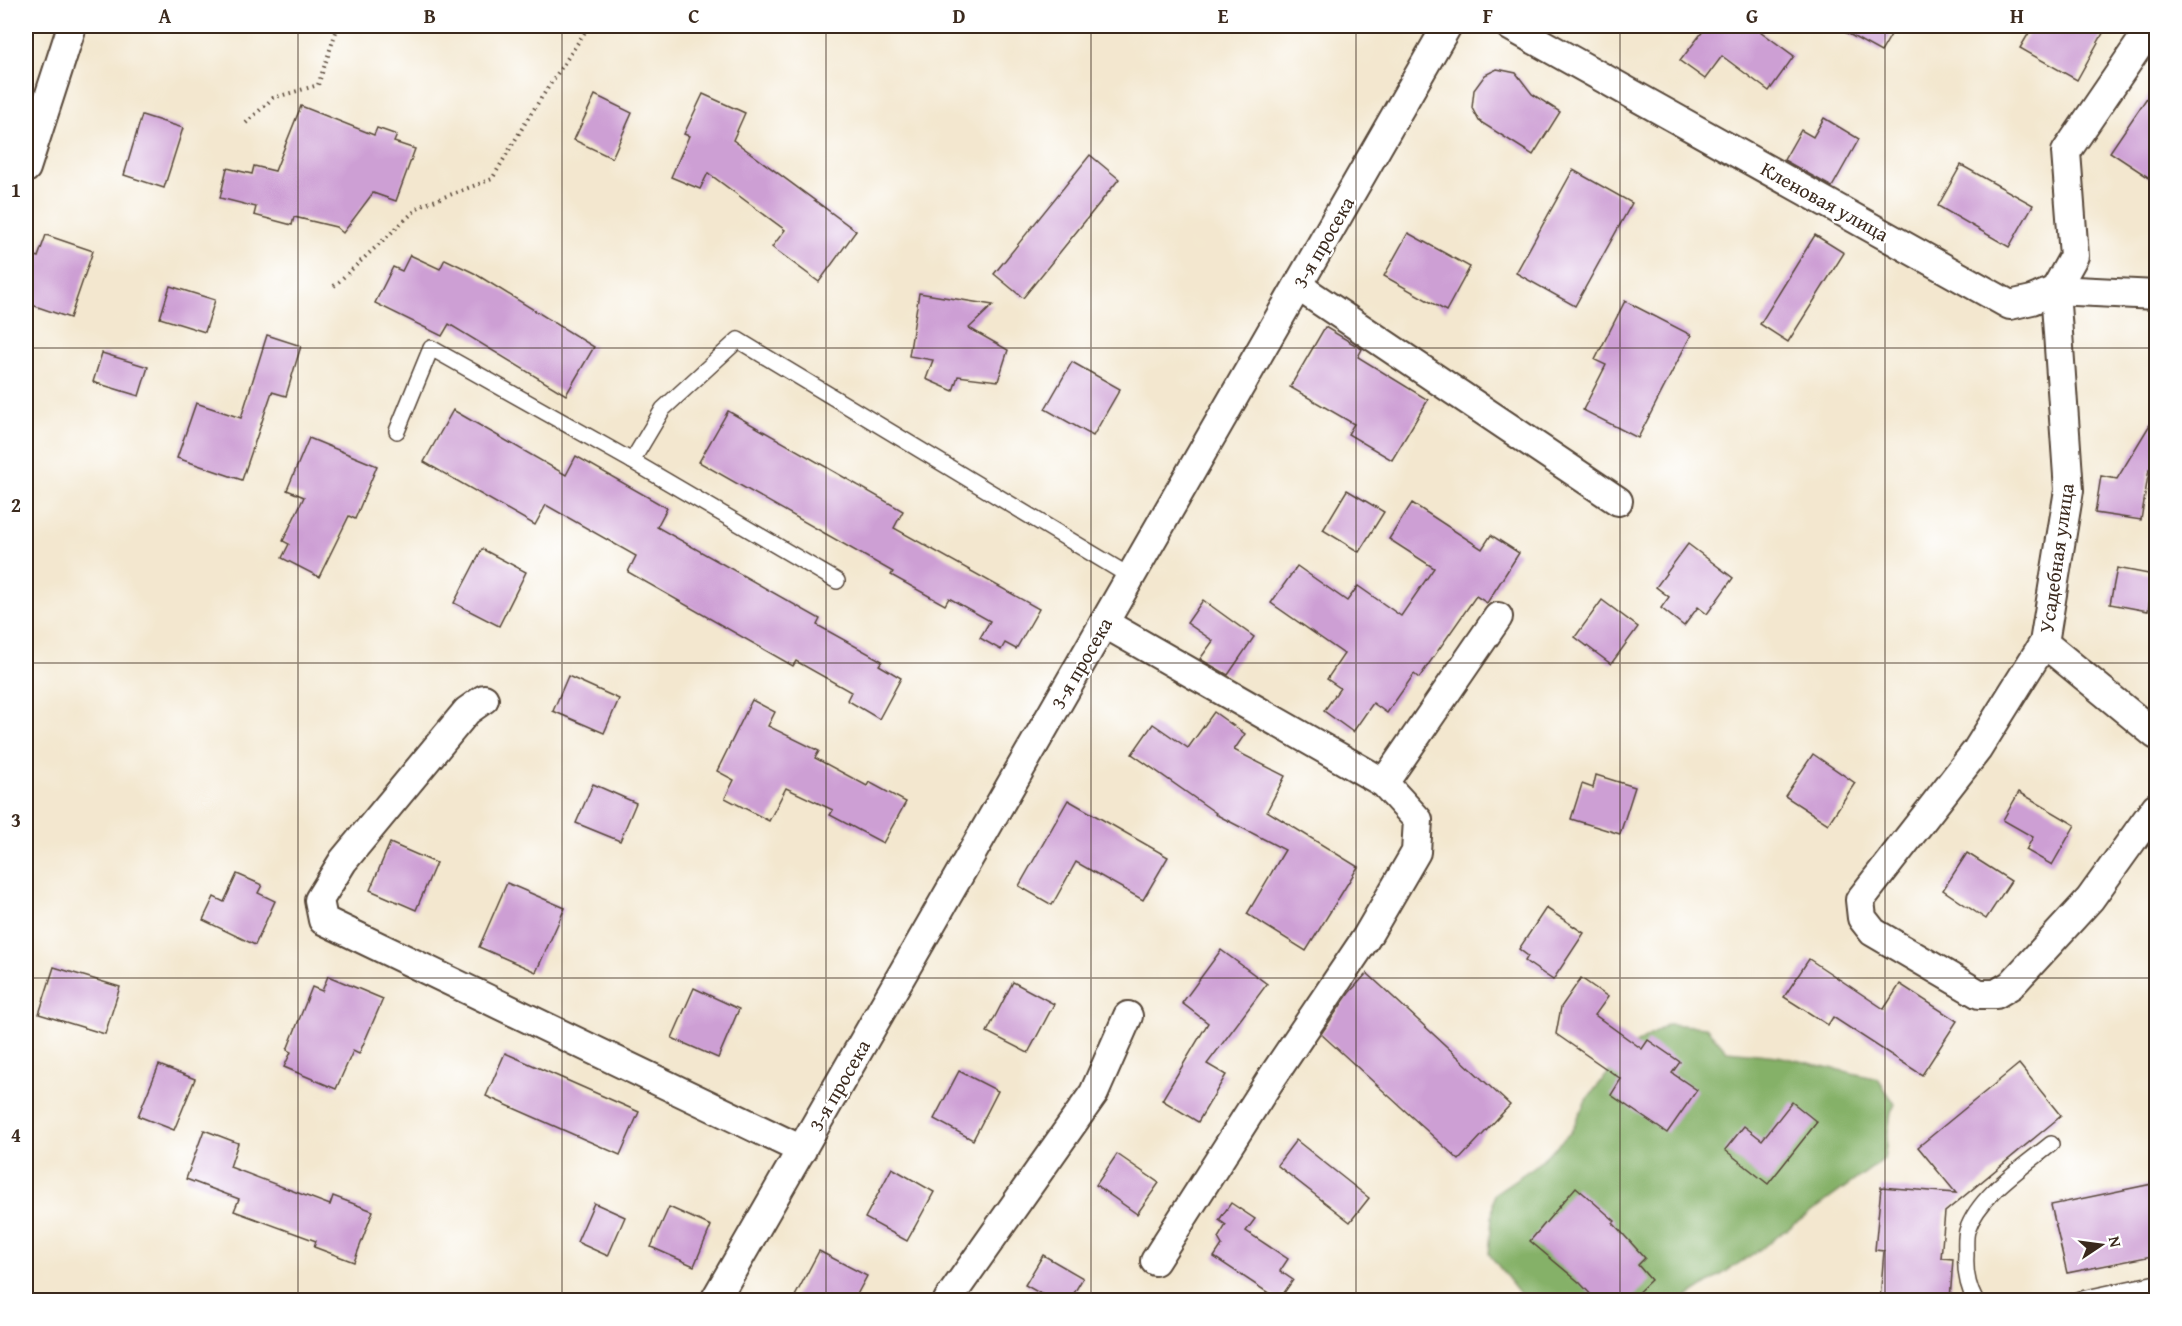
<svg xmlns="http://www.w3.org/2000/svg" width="2182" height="1326" viewBox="0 0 2182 1326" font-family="'Gentium Book Plus',serif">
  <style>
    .forest { fill: #85b168; stroke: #606e43; stroke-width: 1.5 }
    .building { fill: #cd9fd4 }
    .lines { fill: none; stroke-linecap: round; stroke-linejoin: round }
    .lane-casing { stroke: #574639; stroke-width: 18 }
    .street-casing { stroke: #574639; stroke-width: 32 }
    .path { stroke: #574639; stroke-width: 4; stroke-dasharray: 1.5 4.5; stroke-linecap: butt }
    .lane { stroke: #fff; stroke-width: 15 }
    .street { stroke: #fff; stroke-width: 28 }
    .grid { fill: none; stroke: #3b2a1e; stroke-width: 1.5; stroke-opacity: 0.55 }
    .labels { text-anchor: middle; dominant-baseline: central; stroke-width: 4.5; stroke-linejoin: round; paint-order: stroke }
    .street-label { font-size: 20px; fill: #3b2a1e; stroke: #fff }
    .neatline { fill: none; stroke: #3b2a1e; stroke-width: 2 }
    .grid-label { font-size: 20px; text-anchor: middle; font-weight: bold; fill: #3b2a1e }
  </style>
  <rect width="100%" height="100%" fill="#fff"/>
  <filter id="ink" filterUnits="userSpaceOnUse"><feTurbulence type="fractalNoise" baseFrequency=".0167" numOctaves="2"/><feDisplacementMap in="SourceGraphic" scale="12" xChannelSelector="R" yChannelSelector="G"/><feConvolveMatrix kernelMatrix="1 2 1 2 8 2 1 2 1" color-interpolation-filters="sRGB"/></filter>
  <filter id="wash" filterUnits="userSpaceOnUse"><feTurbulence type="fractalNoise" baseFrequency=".008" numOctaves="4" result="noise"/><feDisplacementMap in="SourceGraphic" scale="24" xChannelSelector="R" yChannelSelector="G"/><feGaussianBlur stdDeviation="1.35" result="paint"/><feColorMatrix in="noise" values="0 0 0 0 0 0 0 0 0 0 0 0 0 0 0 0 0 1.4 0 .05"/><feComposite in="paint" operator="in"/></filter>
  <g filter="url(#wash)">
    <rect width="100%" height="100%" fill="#f3e7cf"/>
    <polygon class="forest" points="1668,1024 1706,1027 1727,1051 1778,1056 1878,1079 1895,1104 1891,1113 1884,1159 1759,1250 1683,1300 1525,1300 1489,1254 1494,1194 1535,1166 1571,1132 1586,1100 1629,1048"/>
    <g id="blocks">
      <g class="building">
        <polygon points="1707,26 1753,26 1794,56 1769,91 1722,56 1705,79 1680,61"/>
        <polygon points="1834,26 1896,26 1881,52"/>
        <polygon points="2033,26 2107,26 2077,80 2020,48"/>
        <polygon points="1497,69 1516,73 1532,94 1560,112 1533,155 1479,121 1472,108 1474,90 1485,75"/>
        <polygon points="2157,83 2157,183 2110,152"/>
        <polygon points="703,94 745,113 733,140 856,231 819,282 772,247 785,230 708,173 700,189 671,177 689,136 684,134"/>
        <polygon points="595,95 632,113 612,158 574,140"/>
        <polygon points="301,106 374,135 377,128 397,135 394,142 415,149 396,201 373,193 343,233 336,227 294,217 292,225 254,215 256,207 220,198 227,168 252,174 254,166 275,171"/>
        <polygon points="142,115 183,128 164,188 124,175"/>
        <polygon points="1824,118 1859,139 1832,187 1784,160 1801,130 1813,137"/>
        <polygon points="1090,155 1119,179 1023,298 994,274"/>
        <polygon points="1961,165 2033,205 2009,247 1938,206"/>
        <polygon points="1573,170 1632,203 1575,306 1516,273"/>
        <polygon points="1408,233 1470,267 1446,311 1384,276"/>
        <polygon points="46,235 93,251 70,318 26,303 26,253 38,257"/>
        <polygon points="1815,235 1844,253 1788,342 1760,324"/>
        <polygon points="410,255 440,269 445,259 474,273 594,347 566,395 449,324 442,336 375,303 393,267 402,271"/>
        <polygon points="170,286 215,300 205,332 160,318"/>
        <polygon points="919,293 993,305 969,328 1008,350 998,381 958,376 953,391 926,379 933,360 909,356"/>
        <polygon points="1625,301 1691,335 1638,438 1583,410 1606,365 1595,360"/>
        <polygon points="1325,327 1362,349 1358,357 1428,400 1392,460 1348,434 1354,424 1290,387"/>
        <polygon points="267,335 301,346 286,396 272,392 242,480 177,458 196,403 241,418"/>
        <polygon points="102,353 148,367 139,396 93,382"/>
        <polygon points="1072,362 1120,389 1093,436 1045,409"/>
        <polygon points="453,410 566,475 576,456 667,508 657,527 820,619 817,625 882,661 879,665 901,678 879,719 847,700 851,692 796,661 793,666 628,572 636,556 546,505 535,525 424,462"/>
        <polygon points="728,411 903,511 894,528 1039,609 1016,649 1005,643 1001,650 980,638 990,621 949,598 945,605 891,575 893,572 699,462"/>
        <polygon points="2157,413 2157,474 2149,470 2141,520 2095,513 2101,476 2117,479"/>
        <polygon points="309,438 377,466 355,519 349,516 319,577 282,558 289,544 283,541 304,497 287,490"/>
        <polygon points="1347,490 1384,512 1359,552 1323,530"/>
        <polygon points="1412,503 1482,549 1491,535 1519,553 1487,603 1476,596 1419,678 1414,674 1387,713 1373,703 1353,732 1324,711 1340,688 1327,679 1344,654 1271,603 1297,566 1347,601 1358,586 1401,616 1434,568 1389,539"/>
        <polygon points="1688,544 1733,578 1707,614 1698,607 1684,626 1661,608 1669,597 1656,587"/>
        <polygon points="482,549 526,572 499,626 454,603"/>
        <polygon points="2117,568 2154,575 2148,611 2110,604"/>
        <polygon points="1203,600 1254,637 1228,675 1200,659 1213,641 1187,623"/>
        <polygon points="1602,600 1638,627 1611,664 1575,637"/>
        <polygon points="568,676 619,699 604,733 553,711"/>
        <polygon points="752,700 775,712 768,726 819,751 815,758 867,786 869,782 906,802 883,843 830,815 833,810 786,788 769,821 725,798 734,780 717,771"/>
        <polygon points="1214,712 1245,734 1234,750 1285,776 1267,811 1358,867 1306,951 1247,914 1285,850 1215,814 1216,813 1132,754 1153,724 1188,748"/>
        <polygon points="1813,754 1855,783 1828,824 1785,796"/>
        <polygon points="1596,775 1635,787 1620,834 1571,819 1582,784 1593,788"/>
        <polygon points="593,784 636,803 620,841 576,823"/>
        <polygon points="2019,792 2075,825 2052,865 2026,850 2033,837 2003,820"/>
        <polygon points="1068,800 1168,857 1143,900 1076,862 1052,905 1019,886"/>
        <polygon points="390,843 436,863 416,910 370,890"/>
        <polygon points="1967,853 2011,881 1986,919 1943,890"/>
        <polygon points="237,874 262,885 258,893 275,901 255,945 203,920 214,897 224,902"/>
        <polygon points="507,883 565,908 536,972 479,947"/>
        <polygon points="1546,908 1584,933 1553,980 1525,961 1528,956 1519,949"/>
        <polygon points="1221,950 1267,984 1207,1064 1226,1075 1198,1122 1162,1100 1208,1023 1182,1003"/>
        <polygon points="1809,959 1884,1009 1900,984 1957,1021 1922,1075 1833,1017 1828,1025 1784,997"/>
        <polygon points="54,967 120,987 105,1034 39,1014"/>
        <polygon points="1367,973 1510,1105 1459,1160 1321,1034 1349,993"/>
        <polygon points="328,976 383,999 359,1054 353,1051 336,1089 284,1067 291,1052 287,1050 312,987 322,991"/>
        <polygon points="1581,978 1608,997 1595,1015 1642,1049 1648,1040 1680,1062 1672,1073 1697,1090 1667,1133 1611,1095 1621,1079 1556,1034 1561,1007"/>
        <polygon points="1013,982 1054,1004 1028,1053 987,1032"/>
        <polygon points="694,988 739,1009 718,1058 672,1038"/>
        <polygon points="505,1053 639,1112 620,1155 486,1096"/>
        <polygon points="2019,1064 2061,1116 1945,1212 1941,1258 1953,1259 1950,1300 1880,1300 1884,1251 1875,1250 1881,1187 1956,1193 1918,1147"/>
        <polygon points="159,1065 195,1079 174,1130 138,1116"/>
        <polygon points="959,1071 998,1091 973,1140 934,1119"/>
        <polygon points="1792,1102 1817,1122 1768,1184 1725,1150 1744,1126 1762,1140"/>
        <polygon points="204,1130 238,1143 230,1167 330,1205 333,1196 373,1211 354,1262 314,1247 316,1241 234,1211 239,1199 186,1179"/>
        <polygon points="1296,1140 1369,1198 1350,1222 1277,1165"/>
        <polygon points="1117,1154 1159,1183 1137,1214 1096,1185"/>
        <polygon points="892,1168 934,1192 907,1241 865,1218"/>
        <polygon points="2157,1183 2157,1255 2067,1273 2051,1205"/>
        <polygon points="1576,1187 1615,1221 1613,1223 1645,1258 1638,1265 1651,1280 1630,1300 1596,1300 1580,1283 1530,1241"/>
        <polygon points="594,1203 625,1217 608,1256 577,1242"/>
        <polygon points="1231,1203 1255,1219 1246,1231 1288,1259 1280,1271 1293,1280 1279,1300 1214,1257 1222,1245 1218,1238 1226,1225 1219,1220"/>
        <polygon points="669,1207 711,1226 694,1266 651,1247"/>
        <polygon points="819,1251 867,1276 854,1300 793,1300"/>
        <polygon points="1043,1255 1083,1278 1070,1300 1052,1300 1025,1285"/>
      </g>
    </g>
  </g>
  <g filter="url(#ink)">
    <use href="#blocks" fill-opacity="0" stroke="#574639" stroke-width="1.5"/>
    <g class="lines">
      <g class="lane-casing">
        <g id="lane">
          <polyline points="397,431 431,348 632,461"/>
          <polyline points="837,581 632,461 663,409 738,340 1131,577"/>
          <path d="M1975 1300C1968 1287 1965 1270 1966 1255 1966 1247 1965 1238 1967 1231 1978 1196 2023 1167 2051 1144"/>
          <polyline points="2077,1300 2156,1283"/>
        </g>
      </g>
      <g class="street-casing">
        <g id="street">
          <polyline points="1510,26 2010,305 2032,300 2055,290 2156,295"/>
          <polyline points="2152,26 2066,152 2074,256 2055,290 2069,490 2044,643 1977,750 1860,900 1862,918 1873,932 1979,994 1996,994 2011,985 2090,899 2156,807"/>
          <polyline points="26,168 72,26"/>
          <polyline points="1298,286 1618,501"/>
          <polyline points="1104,623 1384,783 1418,820 1416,852 1366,938 1269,1082 1155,1261"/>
          <polyline points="2044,643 2156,735"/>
          <polyline points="484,699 467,711 343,861 319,900 323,920 802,1150"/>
          <polyline points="1384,783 1498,617"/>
          <polyline points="715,1300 1447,26"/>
          <polyline points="948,1300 1094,1093 1128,1016"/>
        </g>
      </g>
      <g class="path">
        <polyline points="246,123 273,98 318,85 338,26"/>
        <polyline points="334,286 420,206 492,179 530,115 589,26"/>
      </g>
      <use href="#lane" class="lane"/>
      <use href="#street" class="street"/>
    </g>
  </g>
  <path class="grid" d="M298 26V1300M562 26V1300M826 26V1300M1091 26V1300M1356 26V1300M1620 26V1300M1885 26V1300M26 348H2156M26 663H2156M26 978H2156"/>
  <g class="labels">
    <g class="street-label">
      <text transform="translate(1825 201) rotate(29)">Кленовая улица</text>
      <text transform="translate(1323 242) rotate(-60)">3-я просека</text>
      <text transform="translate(2056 558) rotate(-82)">Усадебная улица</text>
      <text transform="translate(1081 663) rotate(-60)">3-я просека</text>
      <text transform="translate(839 1085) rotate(-60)">3-я просека</text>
    </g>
  </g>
  <rect width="2182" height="1326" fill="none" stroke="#fff" stroke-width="66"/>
  <g transform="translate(2101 1245) rotate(77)" stroke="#ffffff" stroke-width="4.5" paint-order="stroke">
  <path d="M0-4.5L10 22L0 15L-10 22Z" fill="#3b2a1e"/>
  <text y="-9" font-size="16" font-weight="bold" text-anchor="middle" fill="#3b2a1e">N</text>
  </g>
  <rect x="33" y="33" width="2116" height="1260" class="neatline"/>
  <g class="grid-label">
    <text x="165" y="23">A</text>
    <text x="430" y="23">B</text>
    <text x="694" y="23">C</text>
    <text x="959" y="23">D</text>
    <text x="1223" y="23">E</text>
    <text x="1488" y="23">F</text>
    <text x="1752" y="23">G</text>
    <text x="2017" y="23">H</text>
    <text x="16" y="197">1</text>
    <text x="16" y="512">2</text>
    <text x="16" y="827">3</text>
    <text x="16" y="1142">4</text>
  </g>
</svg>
